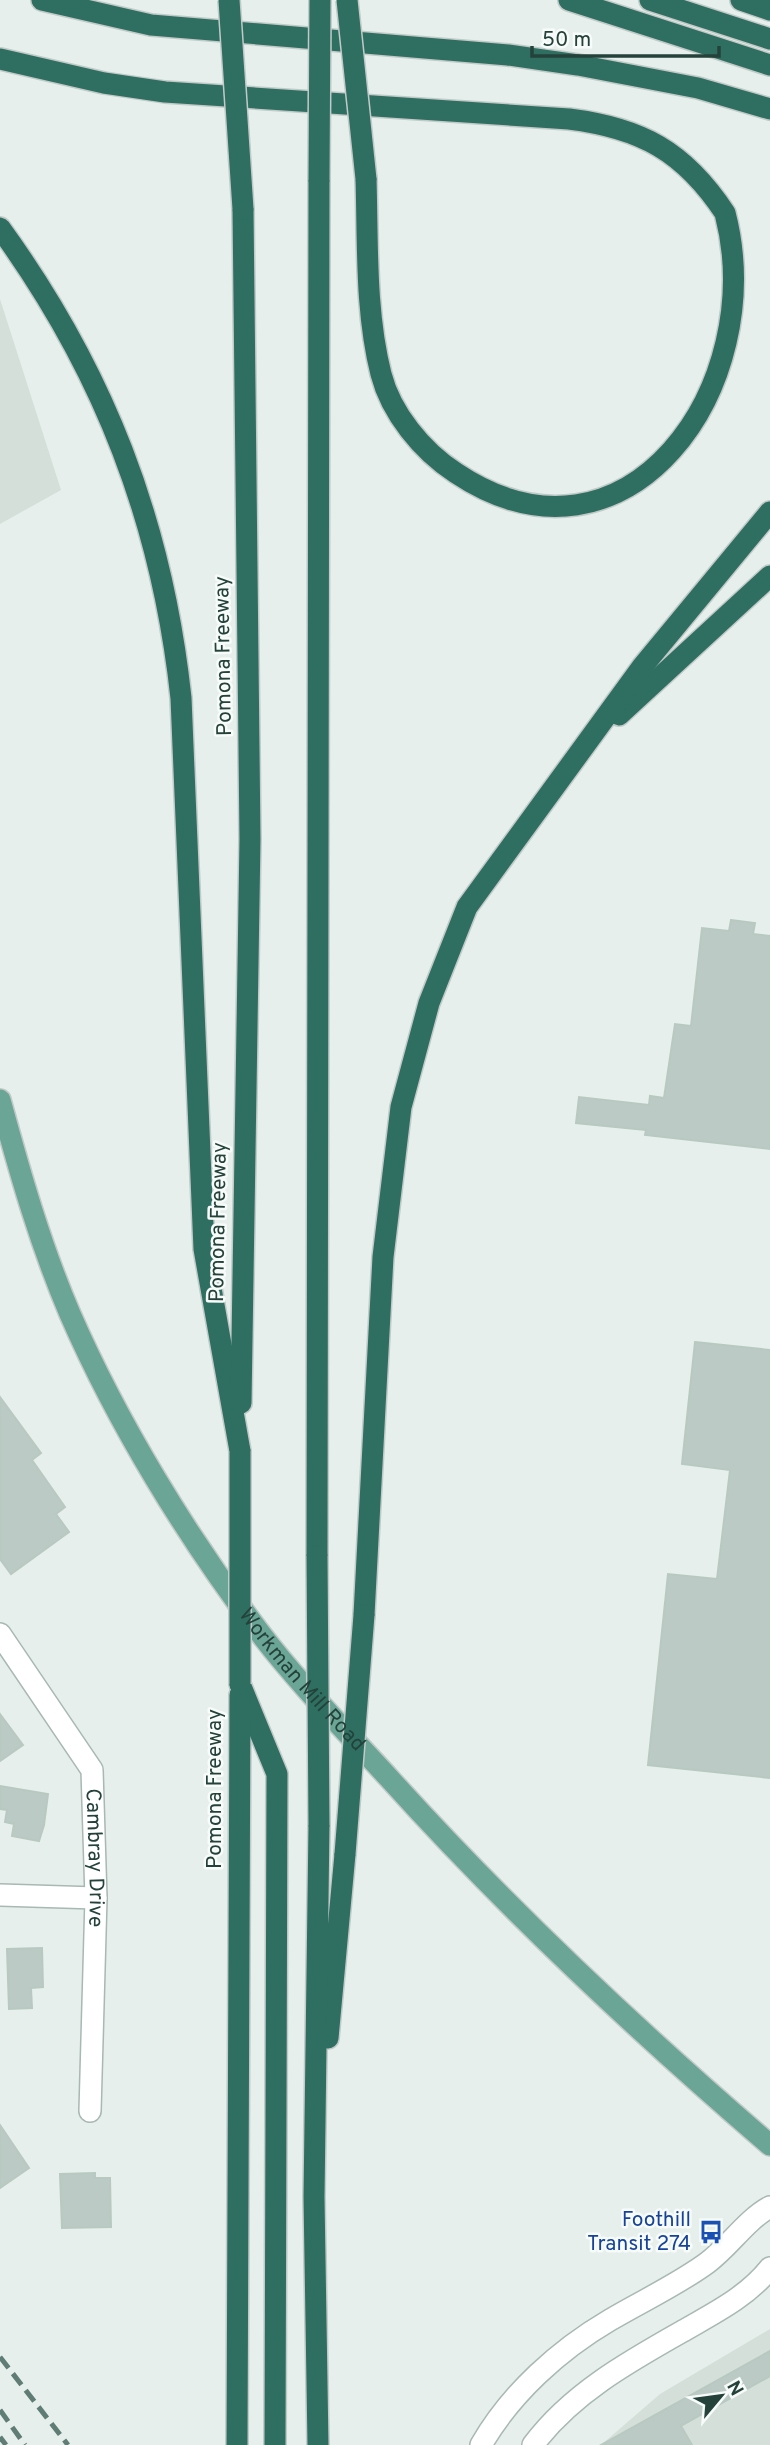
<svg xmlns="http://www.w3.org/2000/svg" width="770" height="2445" viewBox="0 0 770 2445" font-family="Overpass,sans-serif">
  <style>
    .built { fill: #d4dfda }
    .building { fill: #bbcac4; stroke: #b8c9c2; stroke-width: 2 }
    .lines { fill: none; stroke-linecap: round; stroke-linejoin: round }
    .minor-casing { stroke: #a8b8b2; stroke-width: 24 }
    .major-casing { stroke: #c2cac8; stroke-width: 24 }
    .highway-casing { stroke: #c2cac8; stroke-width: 24 }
    .minor { stroke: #fff; stroke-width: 21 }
    .major { stroke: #6aa596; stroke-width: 21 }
    .highway { stroke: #2f6f62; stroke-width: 21 }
    .rail { stroke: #5f7d75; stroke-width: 5; stroke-dasharray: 14 7; stroke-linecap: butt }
    .highway-bridge-casing { stroke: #c2cac8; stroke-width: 24; stroke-linecap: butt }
    .highway-bridge { stroke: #2f6f62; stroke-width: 21 }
    .labels { text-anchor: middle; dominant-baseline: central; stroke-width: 5; stroke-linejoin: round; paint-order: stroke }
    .street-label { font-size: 21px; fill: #24423a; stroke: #f7fbf9 }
    .transit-label { font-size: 21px; fill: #164399; stroke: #f7fbf9; text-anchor: end }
  </style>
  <rect width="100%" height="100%" fill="#e6efeb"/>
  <g class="built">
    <polygon points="0,299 61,490 0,524"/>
    <polygon points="770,2329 770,2445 601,2445 660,2394"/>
  </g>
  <g class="building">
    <polygon points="731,920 755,923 753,934 770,936 770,1149 645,1135 646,1130 576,1123 579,1097 649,1105 650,1096 664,1098 675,1024 691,1026 702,928 729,931"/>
    <polygon points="695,1342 770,1350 770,1778 648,1765 668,1574 717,1579 730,1470 682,1464"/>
    <polygon points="0,1397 41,1453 32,1460 65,1507 56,1514 69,1532 11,1574 0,1559"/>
    <polygon points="0,1714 23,1745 0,1761"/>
    <polygon points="0,1786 48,1794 44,1825 39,1841 12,1836 14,1824 5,1822 7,1810 0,1809"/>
    <polygon points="42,1948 43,1987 31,1988 32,2008 9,2009 7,1949"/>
    <polygon points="0,2125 29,2168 0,2188"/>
    <polygon points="95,2173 95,2178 110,2178 111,2227 62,2228 60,2174"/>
    <polygon points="770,2351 770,2376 681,2426 692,2445 601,2445"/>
  </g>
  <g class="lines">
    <g class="minor-casing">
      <g id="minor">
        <path id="s1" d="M0 1634 92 1770 96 1898 90 2111"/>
        <polyline points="0,1895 96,1898"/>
        <path d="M481 2445C511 2393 559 2350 610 2320 642 2301 677 2285 707 2263 729 2247 746 2220 770 2207"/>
        <path d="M533 2445C571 2394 628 2362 683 2331 714 2313 747 2297 770 2268"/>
      </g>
    </g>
    <g class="major-casing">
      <g id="major">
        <path id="s2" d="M0 1100C20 1173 40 1244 70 1314 118 1424 187 1537 260 1633 299 1684 345 1730 388 1777 507 1909 635 2029 770 2145"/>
      </g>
    </g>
    <g class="highway-casing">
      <g id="highway">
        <polyline points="42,0 151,25 508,55 578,65 698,88 770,109"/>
        <polyline points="569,0 770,65"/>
        <polyline points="650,0 770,39"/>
        <polyline points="741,0 770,10"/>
        <path d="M0 59 104 83 165 92 569 119C641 128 684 151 725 213 770 386 627 587 456 473 422 451 391 413 381 374 365 311 368 242 366 179"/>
        <path d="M0 228C104 371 162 522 181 698L204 1249 240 1451"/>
        <polyline points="619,715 770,576"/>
        <polyline points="241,1403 250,839 243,209"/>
        <polyline points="317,1556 319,180"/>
        <polyline points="364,1615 383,1257 401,1107 429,1003 467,907 642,667 770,512"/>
        <polyline points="240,1684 277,1774 275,2445"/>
        <polyline points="328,2038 345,1854"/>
        <polyline points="237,2445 240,1695"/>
        <polyline points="318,2445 314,2197 319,1825"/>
      </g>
    </g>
    <use href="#minor" class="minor"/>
    <use href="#major" class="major"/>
    <use href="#highway" class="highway"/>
    <g class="rail">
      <polyline points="0,2357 68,2445"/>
      <polyline points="0,2410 25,2445"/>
      <polyline points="0,2437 6,2445"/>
    </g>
    <g class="highway-bridge-casing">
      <g id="highway-bridge">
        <polyline points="229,0 243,209"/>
        <polyline points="347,0 366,179"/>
        <polyline points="319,180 320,0"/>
        <polyline points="240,1451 240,1684"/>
        <polyline points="317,1556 319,1825"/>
        <polyline points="345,1854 364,1615"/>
      </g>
    </g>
    <use href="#highway-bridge" class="highway-bridge"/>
  </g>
  <defs>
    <g id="bus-bare" transform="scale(1.89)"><path d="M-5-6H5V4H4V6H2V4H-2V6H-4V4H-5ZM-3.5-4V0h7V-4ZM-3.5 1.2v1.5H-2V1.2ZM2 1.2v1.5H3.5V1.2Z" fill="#1a4fb4" stroke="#f7fbf9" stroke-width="2.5" paint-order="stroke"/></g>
  </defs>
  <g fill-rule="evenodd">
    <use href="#bus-bare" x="711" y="2232"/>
  </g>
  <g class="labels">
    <g class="street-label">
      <text transform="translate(224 656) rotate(-91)">Pomona Freeway</text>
      <text transform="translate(219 1222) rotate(-89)">Pomona Freeway</text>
      <text stroke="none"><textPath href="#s2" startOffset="660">Workman Mill Road</textPath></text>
      <text transform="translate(215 1789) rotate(-90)">Pomona Freeway</text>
      <text stroke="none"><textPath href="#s1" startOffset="252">Cambray Drive</textPath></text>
    </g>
    <g class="transit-label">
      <text x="691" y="2220">Foothill<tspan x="691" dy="24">Transit 274</tspan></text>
    </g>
  </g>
  <g transform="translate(721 2396) rotate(61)" stroke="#f7fbf9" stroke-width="5" paint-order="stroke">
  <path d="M0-5L12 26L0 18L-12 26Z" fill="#24423a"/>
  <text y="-10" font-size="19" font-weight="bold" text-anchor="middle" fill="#24423a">N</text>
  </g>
  <path d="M532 46v10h187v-10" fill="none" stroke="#24423a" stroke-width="3.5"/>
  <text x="542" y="46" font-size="21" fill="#24423a" stroke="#f7fbf9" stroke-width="5" paint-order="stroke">50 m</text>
</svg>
